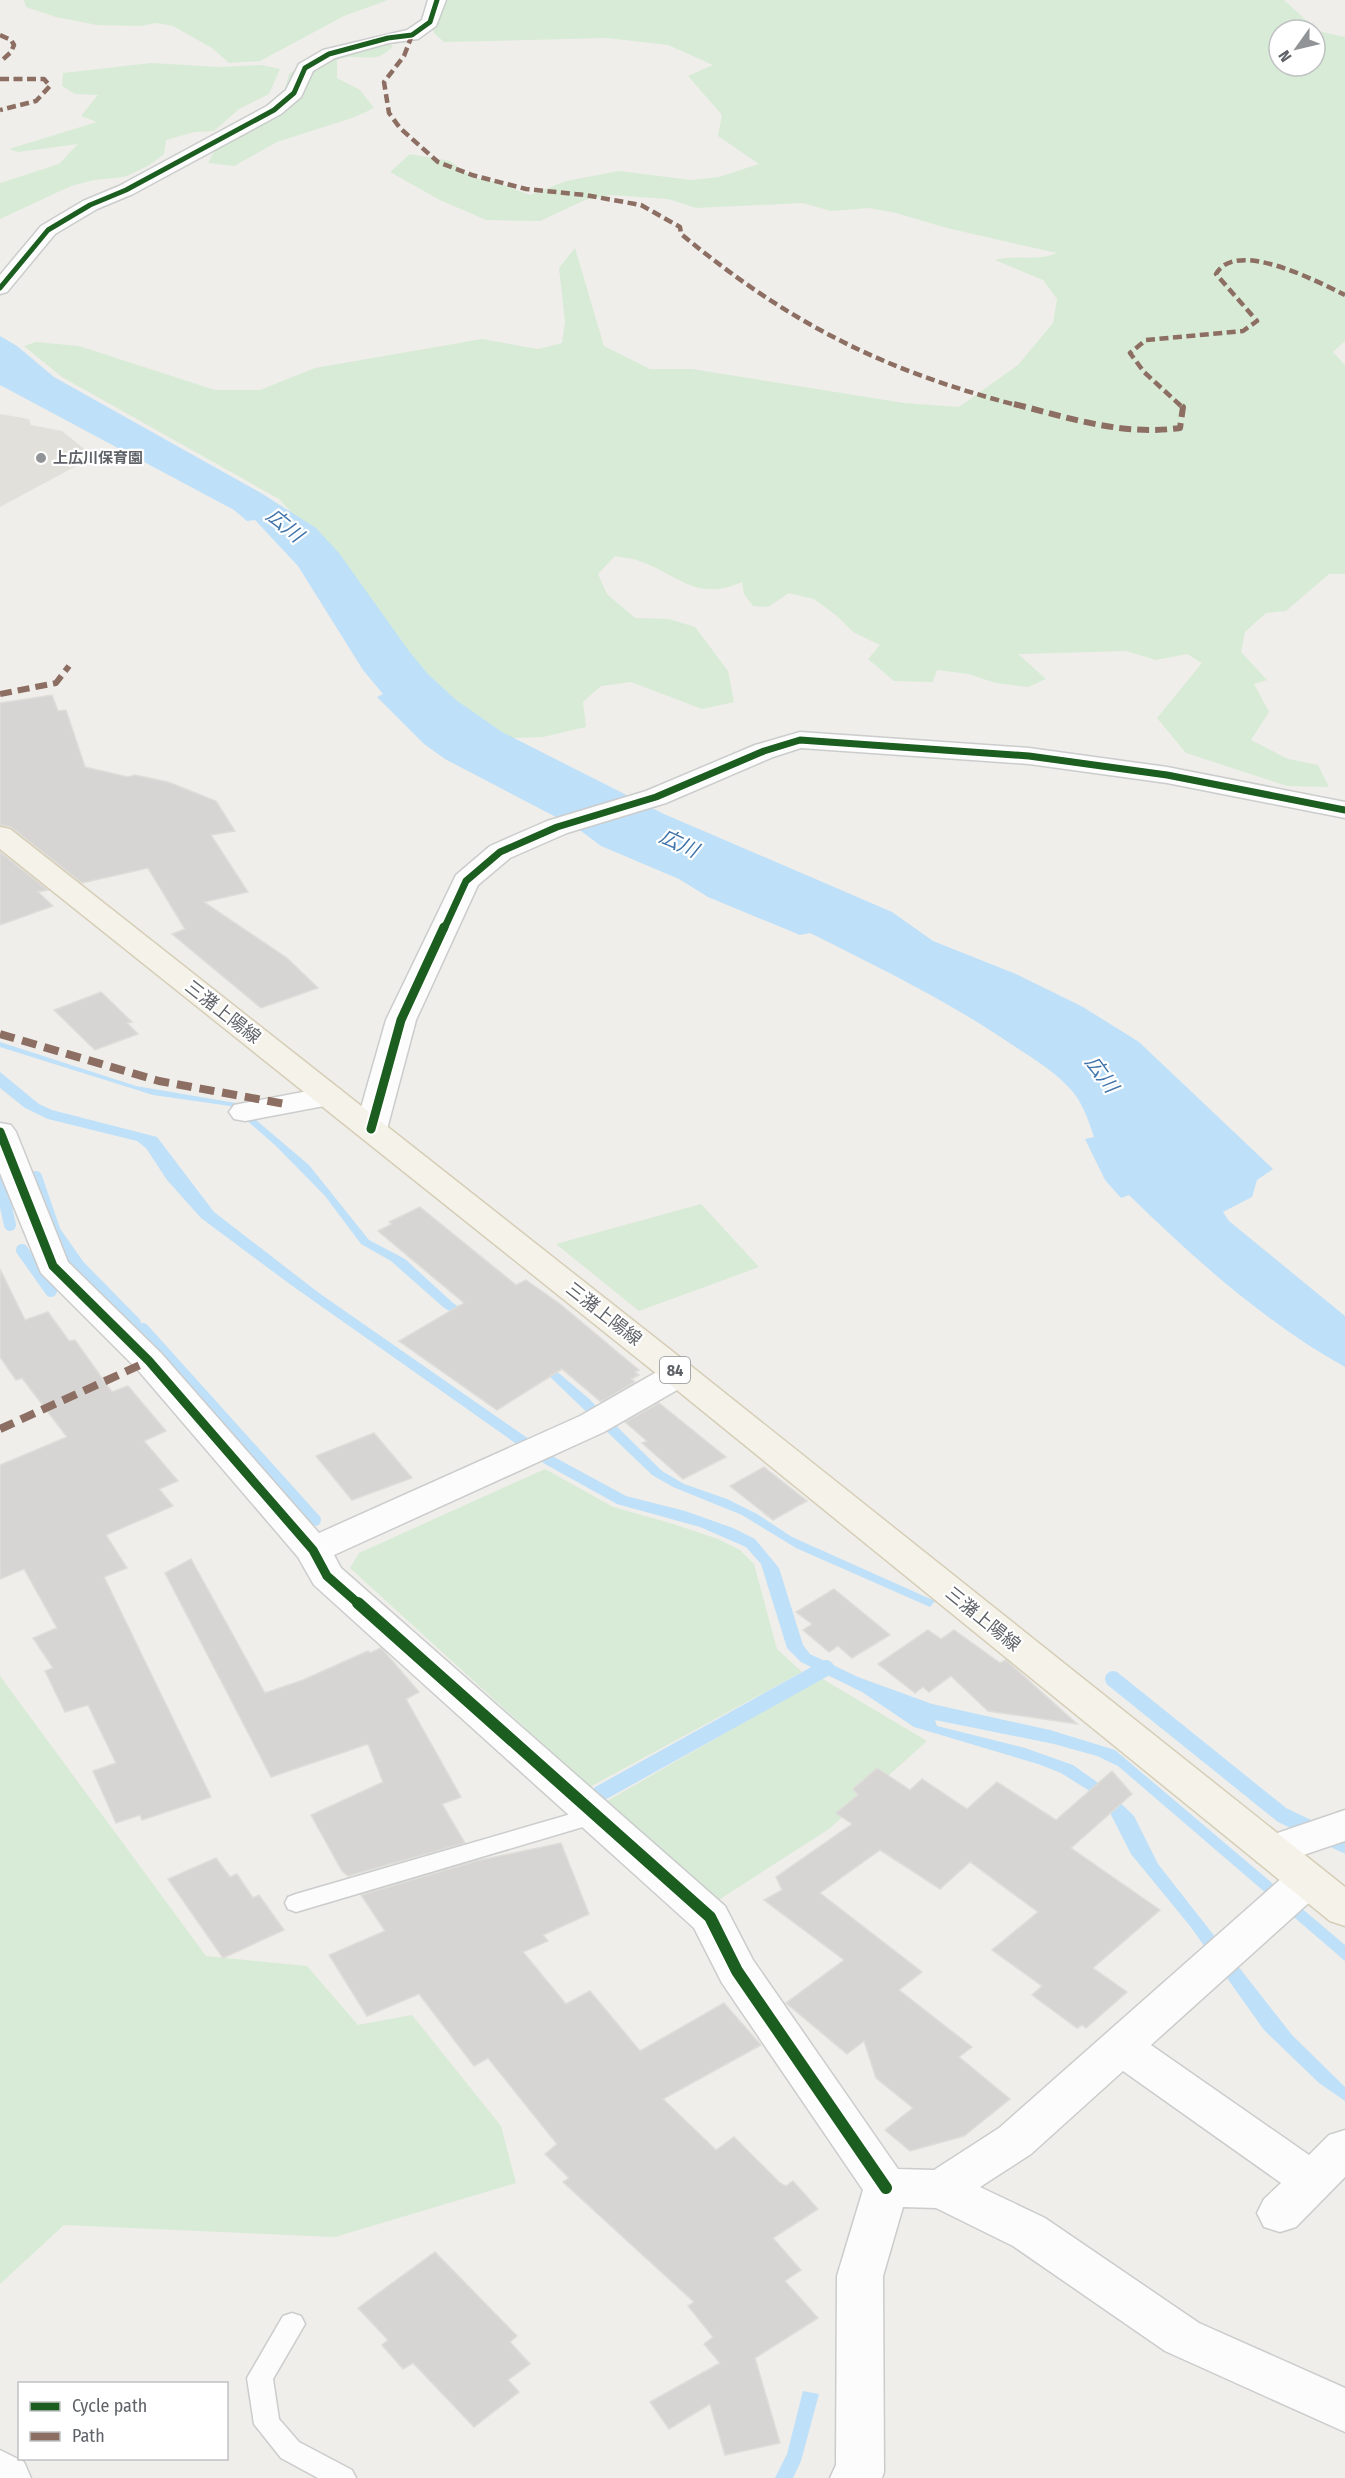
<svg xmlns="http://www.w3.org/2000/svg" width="1345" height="2478" viewBox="0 0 1345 2478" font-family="'Fira Sans Condensed','Noto Sans JP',sans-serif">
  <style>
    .education { fill: #e2e0da }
    .green { fill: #d8ebd6; fill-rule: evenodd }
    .water { fill: #bfe0f9 }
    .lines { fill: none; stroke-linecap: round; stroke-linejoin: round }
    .stream-far1 { stroke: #bfe0f9; stroke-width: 12 }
    .stream { stroke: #bfe0f9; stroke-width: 16 }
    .building { fill: #d6d5d3; stroke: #deddd9; stroke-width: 1.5 }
    .service-casing { stroke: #cbcccc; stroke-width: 3 }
    .minor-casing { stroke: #cbcccc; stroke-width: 3 }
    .primary-casing { stroke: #d7ceb8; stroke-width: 3 }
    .service { fill: #fdfcfc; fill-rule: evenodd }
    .minor { fill: #fdfcfc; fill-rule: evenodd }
    .primary { fill: #f4f2e9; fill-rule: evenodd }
    .quiet-far2 { stroke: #8d6e63; stroke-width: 4.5; stroke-dasharray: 9 4.5; stroke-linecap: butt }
    .quiet-far1 { stroke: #8d6e63; stroke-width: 6; stroke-dasharray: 12 6; stroke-linecap: butt }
    .quiet { stroke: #8d6e63; stroke-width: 8; stroke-dasharray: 15 8; stroke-linecap: butt }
    .cycleway-far3-casing { stroke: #fff; stroke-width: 8 }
    .cycleway-far2-casing { stroke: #fff; stroke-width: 10 }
    .cycleway-far1-casing { stroke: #fff; stroke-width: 13 }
    .cycleway-casing { stroke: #fff; stroke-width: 16 }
    .cycleway-far3 { stroke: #1b5e20; stroke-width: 5 }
    .cycleway-far2 { stroke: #1b5e20; stroke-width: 7 }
    .cycleway-far1 { stroke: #1b5e20; stroke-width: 9 }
    .cycleway { stroke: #1b5e20; stroke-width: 12 }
    .poi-dot { fill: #919496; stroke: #fff; stroke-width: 2 }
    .labels { text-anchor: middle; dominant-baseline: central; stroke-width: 4.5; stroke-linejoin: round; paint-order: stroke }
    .far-poi-label { font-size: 15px; font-weight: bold; fill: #5f6368; stroke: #fff; text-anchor: start }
    .shield { fill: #fff; stroke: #8f9295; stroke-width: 1.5 }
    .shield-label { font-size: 16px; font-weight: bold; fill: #5f6368 }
    .street-label { font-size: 18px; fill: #5f6368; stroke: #fff }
    .water-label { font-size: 20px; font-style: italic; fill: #4174aa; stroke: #fff }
  </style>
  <rect width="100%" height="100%" fill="#efeeea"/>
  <polygon class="education" points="0,414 29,419 31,425 62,431 87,451 78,465 0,507"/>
  <g class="green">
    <polygon points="24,0 388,0 344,16 260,61 229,63 212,48 173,26 157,23 140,26 97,25 56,17 26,7"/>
    <path d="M437 0H1284L1318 31 1345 37V341L1333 352 1345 365V574H1329L1286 611 1266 613 1245 632 1241 652 1267 680 1254 684 1269 712 1251 740 1288 759 1318 765 1329 787 1287 786 1186 753 1157 718 1202 663 1187 654 1156 660 1126 651 1018 654 1046 679 1028 687 996 683 968 674 937 670 933 682 894 681 868 659 880 645 853 632 837 616 814 599 789 593 768 607 753 606 744 594 742 582C697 602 680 576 642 562 634 558 623 558 615 556L598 574 607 594 635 618 669 619 695 627 728 671 734 702 702 709 631 682 601 686 583 702 586 727 543 737 491 739 345 595 326 551 279 499 62 377 24 346 36 342 79 346 215 390H260L315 368 482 339 538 349 562 343 565 322 559 268 575 248 604 346 650 369H692L904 403 959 407 1018 365 1053 323 1057 299 1043 280 995 260C1016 254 1036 262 1057 253L947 228 896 213 869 208 831 211 803 203 696 208 668 199 611 195 585 200 540 221 486 220 440 200 390 172 410 154 450 161 472 177 495 182 530 195 566 181 619 171 691 180 719 177 759 164 718 136 722 115 688 76 713 65 668 45 607 38 444 42 434 33 426 8ZM1279 30H1315V66H1279Z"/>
    <path d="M378 38 393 46C374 68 357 50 337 60V78L360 90 374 108 355 117 277 142 234 166 208 163 215 149 283 96 289 74C317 54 345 44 378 38Z"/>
    <polygon points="151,63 220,67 261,65 280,69 269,94 239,109 214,131 194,132 166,140 164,154 148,166 124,177 94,180 71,186 0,219 0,183 59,164 78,144 18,152 9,149 97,122 81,116 98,95 75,94 62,86 63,73"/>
    <polygon points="701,1204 759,1267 639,1311 556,1244"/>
    <polygon points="545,1469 613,1507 670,1523 718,1539 740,1550 754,1564 777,1649 802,1672 590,1787 350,1568 359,1553"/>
    <polygon points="0,1676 206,1956 307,1966 358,2025 412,2015 501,2126 516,2183 335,2237 64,2225 0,2284"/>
    <polygon points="821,1678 927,1741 829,1829 717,1901 607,1801"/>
  </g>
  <g class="water">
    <path d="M0 336 17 346 54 377 261 493 316 528 339 553 409 651 428 674 456 700 502 732 664 814 892 912 933 941 1016 974 1083 1007 1139 1042 1273 1169 1257 1180 1252 1197 1223 1212 1229 1221 1345 1316V1367C1267 1324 1192 1257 1129 1195L1121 1198 1105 1180 1085 1139 1094 1137C1089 1122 1083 1104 1073 1092 1056 1072 1032 1058 1011 1044 948 1001 878 967 810 933L800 935 708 897 679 879 601 846 577 828 445 759 424 744 377 697 383 694 363 670 298 566 255 520 247 521 234 510 0 385Z"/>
    <polygon points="0,1042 136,1086 236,1103 309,1165 369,1240 405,1259 453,1303 555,1370 587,1397 662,1471 684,1484 727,1499 757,1514 792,1537 935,1601 930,1607 796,1548 742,1515 673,1487 652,1475 546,1373 443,1307 391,1261 361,1244 325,1196 276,1146 230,1106 153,1095 0,1047"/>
    <polygon points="0,1072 39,1104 52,1110 157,1137 214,1212 319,1293 556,1458 626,1496 685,1511 733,1528 755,1539 779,1568 803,1645 810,1654 858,1677 932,1704 1050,1730 1115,1750 1345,1945 1345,1961 1118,1766 1097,1756 1054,1744 935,1720 937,1726 1025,1748 1073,1765 1104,1787 1134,1816 1158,1864 1292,2035 1345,2087 1345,2101 1319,2083 1264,2030 1190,1926 1131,1854 1106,1805 1088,1790 1061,1773 1038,1764 914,1727 862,1692 801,1662 787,1648 761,1564 746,1547 700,1527 617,1504 545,1464 291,1285 201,1218 167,1180 146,1148 137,1141 48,1119 25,1108 0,1088"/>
    <polygon points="803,2391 819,2394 801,2461 793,2478 775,2478 787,2454"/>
  </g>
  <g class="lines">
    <g class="stream-far1">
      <polyline points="36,1177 55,1232 79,1266 135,1323"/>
      <polyline points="0,1180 10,1225"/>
      <polyline points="22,1250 51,1291"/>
      <polyline points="143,1329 315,1520"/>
    </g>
    <g class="stream">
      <polyline points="1113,1679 1282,1815 1345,1845"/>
      <polyline points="599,1794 826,1668"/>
    </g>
  </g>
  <g class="building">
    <polygon points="52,695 58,711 66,710 85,767 128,777 135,775 168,782 216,801 235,831 211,835 248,892 204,902 287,958 318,988 261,1008 172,934 185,929 148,868 82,883 11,827 0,825 0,703"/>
    <polygon points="0,852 48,890 38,892 53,906 0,925"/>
    <polygon points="101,992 132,1022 127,1023 138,1034 95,1050 54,1010"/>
    <polygon points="420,1207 516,1285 526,1280 560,1304 639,1370 635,1372 639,1375 631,1379 635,1382 601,1402 562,1369 497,1410 399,1341 464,1303 378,1231 392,1224 389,1222"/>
    <polygon points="0,1269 25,1320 48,1312 69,1341 75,1340 112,1392 128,1386 166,1431 144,1441 178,1481 159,1489 173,1506 106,1535 127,1568 104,1577 211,1797 142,1820 140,1815 116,1823 93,1771 116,1763 88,1705 65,1712 45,1671 53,1668 33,1638 57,1628 24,1569 0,1579 0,1465 67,1437 22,1378 16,1380 0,1357"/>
    <polygon points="659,1403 726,1457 683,1479 642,1443 647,1441 625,1422"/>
    <polygon points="374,1433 412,1478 352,1500 316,1456"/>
    <polygon points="764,1467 807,1501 773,1520 730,1486"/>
    <polygon points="191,1559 265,1693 303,1680 368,1651 370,1653 381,1648 384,1651 419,1692 406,1699 461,1797 442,1804 465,1843 348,1876 342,1871 311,1815 383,1782 368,1744 271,1777 165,1573"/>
    <polygon points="834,1589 890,1635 852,1658 838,1646 829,1652 803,1630 812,1624 796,1612"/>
    <polygon points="928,1630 941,1639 954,1630 1000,1663 1006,1660 1077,1724 988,1711 951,1676 929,1692 923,1687 915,1693 878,1664"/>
    <polygon points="877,1768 910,1790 922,1779 967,1809 997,1782 1056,1820 1112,1771 1132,1794 1071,1848 1160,1910 1093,1968 1127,1992 1086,2028 1082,2025 1077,2028 1032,1995 1042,1986 992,1950 1038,1912 970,1862 940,1889 880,1850 820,1893 922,1972 899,1990 972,2047 959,2057 1010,2099 964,2136 910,2151 885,2130 913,2108 876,2078 864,2041 847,2054 786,2003 844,1960 764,1900 782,1890 776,1877 852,1824 836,1813 858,1795 853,1789"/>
    <polygon points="561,1843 589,1914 543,1935 548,1941 523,1952 566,2004 590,1991 640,2051 724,2003 761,2045 663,2099 716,2150 734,2137 780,2183 786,2186 793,2181 818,2209 773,2238 801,2270 785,2281 818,2318 755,2358 780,2443 725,2455 710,2404 669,2429 650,2402 720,2363 704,2344 713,2337 688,2306 694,2302 563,2182 569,2178 545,2154 557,2144 488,2058 474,2066 419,1994 367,2016 329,1955 385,1931 361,1895 476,1861"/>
    <polygon points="216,1858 230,1877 237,1874 253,1898 259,1895 284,1930 223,1958 168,1879"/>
    <polygon points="435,2252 517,2336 510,2342 530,2364 508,2380 519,2392 474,2427 413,2363 403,2369 382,2345 388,2340 358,2308"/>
  </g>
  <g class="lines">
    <g class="service-casing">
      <g id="service">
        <polygon points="595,1807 603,1809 606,1815 603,1821 296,1912 288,1909 285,1903 288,1897 296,1894"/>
        <polygon points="292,2313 301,2316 305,2324 273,2379 279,2419 299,2442 352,2470 356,2478 318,2478 281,2458 254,2424 247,2378 283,2316"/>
      </g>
    </g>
    <g class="minor-casing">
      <g id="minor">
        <polygon points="428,0 446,0 436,26 418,39 389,43 335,58 313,71 301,97 281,114 133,194 97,209 55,234 7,292 0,294 0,275 41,226 83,201 119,186 267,106 286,90 299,64 323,50 407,30 422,20"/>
        <polygon points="800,732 1029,748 1167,767 1345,802 1345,818 1167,783 1029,764 801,748 773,757 666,803 567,833 510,858 478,885 416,1020 387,1129 382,1136 371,1138 360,1136 355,1129 386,1020 456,875 490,846 547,821 646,791 755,745"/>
        <polygon points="329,1087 340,1089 345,1096 340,1103 245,1121 234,1119 229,1112 234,1105"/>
        <polygon points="0,1123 11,1125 16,1132 68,1262 161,1353 319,1533 580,1416 667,1366 679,1363 691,1366 696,1374 691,1382 604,1432 334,1555 341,1568 725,1906 753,1960 898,2169 934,2170 999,2128 1292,1869 1307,1864 1322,1869 1328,1880 1322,1891 1151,2045 1309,2155 1329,2135 1345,2130 1345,2177 1296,2227 1280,2232 1264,2227 1257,2213 1264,2199 1281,2183 1123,2071 1031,2154 980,2187 1045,2218 1199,2323 1345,2388 1345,2432 1165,2351 1013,2246 936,2208 903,2207 883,2276 884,2472 882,2478 830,2478 836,2465 837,2276 863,2190 722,1983 694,1928 314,1585 298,1557 137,1369 41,1273 0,1173"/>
        <polygon points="1345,1810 1345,1841 1271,1866 1257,1862 1251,1851 1257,1840"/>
        <polygon points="0,2450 24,2462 31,2478 0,2478"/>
      </g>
    </g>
    <g class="primary-casing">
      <polygon id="primary" points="0,827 10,829 691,1366 1345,1887 1345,1926 1330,1921 667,1382 0,849"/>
    </g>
    <use href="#service" class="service"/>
    <use href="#minor" class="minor"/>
    <use href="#primary" class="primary"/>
    <g class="quiet-far2">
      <polyline points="0,35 11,40 14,45 11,52 0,62"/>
      <path d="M412 35 404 56 384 82 389 113 400 128 438 162 472 175 526 189 585 195 641 205 680 227 681 234C790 324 884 371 1020 406"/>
      <polyline points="0,79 44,79 50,86 36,101 0,110"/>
      <path d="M1181 406 1144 372 1130 353 1146 340 1243 331 1257 321 1216 274C1236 238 1318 282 1345 295"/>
    </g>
    <g class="quiet-far1">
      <path d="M1014 404C1070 418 1122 436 1180 428L1183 407 1180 404"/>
      <polyline points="0,694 56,683 69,666"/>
    </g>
    <g class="quiet">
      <polyline points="0,1034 159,1081 285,1104"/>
      <polyline points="0,1429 149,1361"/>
    </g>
    <g class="cycleway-far3-casing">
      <polyline id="cycleway-far3" points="0,288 48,230 90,205 126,190 274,110 294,93 305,68 329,54 388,38 412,35 430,22 437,0"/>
    </g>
    <g class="cycleway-far2-casing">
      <polyline id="cycleway-far2" points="444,929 466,881 500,852 557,827 656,797 764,751 800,740 1029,756 1167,775 1345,810"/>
    </g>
    <g class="cycleway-far1-casing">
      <g id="cycleway-far1">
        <polyline points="371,1129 401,1020 444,927"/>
        <polyline points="0,1132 53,1266 149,1361 313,1550 327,1576 360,1605"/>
      </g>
    </g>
    <g class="cycleway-casing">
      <polyline id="cycleway" points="358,1603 710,1917 737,1971 886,2188"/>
    </g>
    <use href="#cycleway-far3" class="cycleway-far3"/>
    <use href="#cycleway-far2" class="cycleway-far2"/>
    <use href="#cycleway-far1" class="cycleway-far1"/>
    <use href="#cycleway" class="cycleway"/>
  </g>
  <circle class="poi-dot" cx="41" cy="458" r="6"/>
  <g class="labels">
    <g class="far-poi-label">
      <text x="53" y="458">上広川保育園</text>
    </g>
    <rect class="shield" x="660" y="1357" width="30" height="26" rx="4.5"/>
    <g class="shield-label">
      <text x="675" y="1370">84</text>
    </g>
    <g class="street-label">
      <text transform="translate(223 1012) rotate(38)">三潴上陽線</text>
      <text transform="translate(604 1314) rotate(38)">三潴上陽線</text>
      <text transform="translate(983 1619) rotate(39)">三潴上陽線</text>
    </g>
    <g class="water-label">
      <text transform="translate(285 525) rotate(39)">広川</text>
      <text transform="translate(679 843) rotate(25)">広川</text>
      <text transform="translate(1102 1074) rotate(54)">広川</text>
    </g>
  </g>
  <rect x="18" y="2382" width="210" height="78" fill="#ffffff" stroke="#bfc1c3" stroke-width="1.5"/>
  <rect x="30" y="2402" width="30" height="9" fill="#1b5e20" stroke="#bfc1c3" stroke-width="1.5"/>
  <text x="72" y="2412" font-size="18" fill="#5f6368">Cycle path</text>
  <rect x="30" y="2432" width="30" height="9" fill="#8d6e63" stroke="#bfc1c3" stroke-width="1.5"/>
  <text x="72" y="2442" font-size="18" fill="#5f6368">Path</text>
  <g transform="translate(1297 48) rotate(236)"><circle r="28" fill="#ffffff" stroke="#bfc1c3" stroke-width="1.5"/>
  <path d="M0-4.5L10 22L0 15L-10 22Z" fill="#919496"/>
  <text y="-9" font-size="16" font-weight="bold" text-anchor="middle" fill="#5f6368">N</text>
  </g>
</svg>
